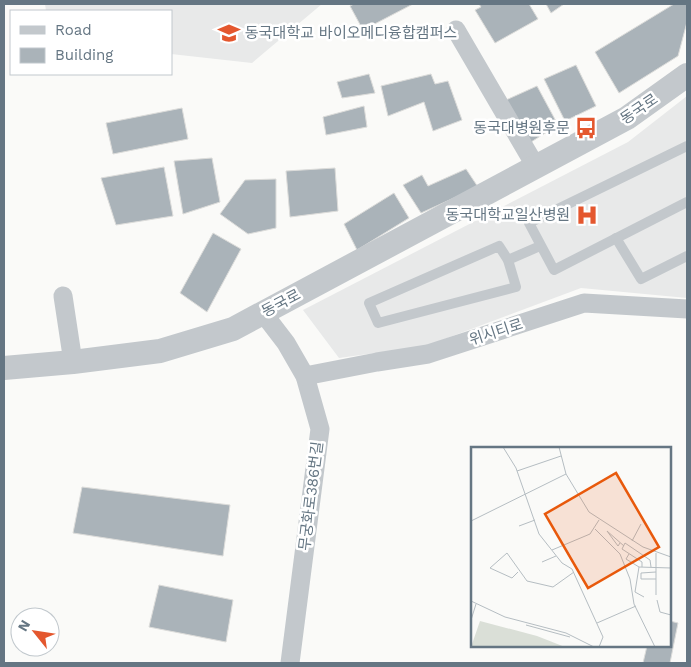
<svg xmlns="http://www.w3.org/2000/svg" width="691" height="667" viewBox="0 0 691 667" font-family="'Work Sans','Noto Sans KR',sans-serif">
  <style>
    .built { fill: #e8e9e9 }
    .building { fill: #aab3b9; stroke: #dcdcda }
    .lines { fill: none; stroke-linecap: round; stroke-linejoin: round }
    .service { stroke: #c3c8cc; stroke-width: 10 }
    .minor { stroke: #c3c8cc; stroke-width: 19 }
    .tertiary { stroke: #c3c8cc; stroke-width: 24 }
    .labels { text-anchor: middle; dominant-baseline: central; stroke-width: 5; stroke-linejoin: round; paint-order: stroke }
    .poi-label { font-size: 15px; fill: #657683; stroke: #fff; text-anchor: end }
    .street-label { font-size: 15px; fill: #657683; stroke: #fff }
    .inset-road { fill: none; stroke: #b5bdc2; stroke-width: 1 }
    .view { fill: #e8590c; fill-opacity: 0.15; stroke: #e8590c; stroke-width: 2.5 }
    .inset-edge { fill: none; stroke: #657683; stroke-width: 2.5 }
  </style>
  <rect width="100%" height="100%" fill="#fafaf8"/>
  <g class="built">
    <polygon points="45,4 322,4 252,63 171,54 171,11 46,11"/>
    <polygon points="687,96 687,298 581,288 426,346 339,358 303,310 628,142"/>
  </g>
  <g class="building">
    <polygon points="354,4 413,4 363,30 350,6"/>
    <polygon points="479,4 529,4 538,19 495,43 475,10 481,7"/>
    <polygon points="546,4 564,4 551,13"/>
    <polygon points="674,4 687,4 687,22 678,56 619,93 595,52"/>
    <polygon points="576,65 596,106 565,121 544,79"/>
    <polygon points="369,74 375,93 342,98 337,82"/>
    <polygon points="431,74 435,84 448,81 462,120 433,131 424,102 388,116 381,86"/>
    <polygon points="537,86 558,125 531,142 506,100"/>
    <polygon points="364,106 367,127 326,135 323,117"/>
    <polygon points="182,108 188,139 113,154 106,123"/>
    <polygon points="212,158 220,202 183,214 174,161"/>
    <polygon points="164,167 173,216 116,225 101,178"/>
    <polygon points="335,168 338,211 290,217 286,171"/>
    <polygon points="466,169 478,187 421,213 403,185 422,175 428,186"/>
    <polygon points="276,179 276,228 248,234 220,214 245,180"/>
    <polygon points="394,193 409,218 357,250 344,224"/>
    <polygon points="213,233 241,249 207,312 180,293"/>
    <polygon points="82,487 230,505 223,556 73,533"/>
    <polygon points="159,585 233,600 226,642 149,627"/>
    <polygon points="670,621 678,623 670,663 643,663 647,646 670,646"/>
  </g>
  <g class="lines">
    <g class="service">
      <polyline points="687,146 529,223 554,270 687,202"/>
      <polyline points="616,238 641,279 687,256"/>
      <polygon points="499,246 508,260 516,287 378,323 369,303"/>
      <polyline points="508,260 540,246"/>
    </g>
    <g class="minor">
      <polyline points="456,30 536,167"/>
      <polyline points="63,296 73,362"/>
      <polyline points="263,313 286,343 305,376 320,429 290,663"/>
      <polyline points="305,376 377,362 428,354 584,303 687,309"/>
    </g>
    <polyline class="tertiary" points="4,368 73,362 160,351 233,329 627,118 687,75"/>
  </g>
  <defs>
    <g id="university-bare" transform="scale(1.725)"><path d="M0-5L7-2L0 1L-7-2ZM-4 1L0 2.5L4 1V4Q0 6-4 4Z" fill="#e4572e" stroke="#fff" stroke-width="2.5" paint-order="stroke"/></g>
    <g id="bus-bare" transform="scale(1.725)"><path d="M-5-6H5V4H4V6H2V4H-2V6H-4V4H-5ZM-3.5-4V0h7V-4ZM-3.5 1.2v1.5H-2V1.2ZM2 1.2v1.5H3.5V1.2Z" fill="#e4572e" stroke="#fff" stroke-width="2.5" paint-order="stroke"/></g>
    <g id="hospital-bare" transform="scale(1.725)"><path d="M-5-5h3v3.5h4V-5h3V5h-3V1.5h-4V5h-3Z" fill="#e4572e" stroke="#fff" stroke-width="2.5" paint-order="stroke"/></g>
  </defs>
  <g fill-rule="evenodd">
    <use href="#university-bare" x="229" y="33"/>
    <use href="#bus-bare" x="586" y="128"/>
    <use href="#hospital-bare" x="587" y="215"/>
  </g>
  <g class="labels">
    <g class="poi-label">
      <text x="245" y="33" text-anchor="start">동국대학교 바이오메디융합캠퍼스</text>
      <text x="570" y="128">동국대병원후문</text>
      <text x="570" y="215">동국대학교일산병원</text>
    </g>
    <g class="street-label">
      <text transform="translate(639 109) rotate(-34)">동국로</text>
      <text transform="translate(281 303) rotate(-28)">동국로</text>
      <text transform="translate(496 332) rotate(-18)">위시티로</text>
      <text transform="translate(311 496) rotate(-83)">무궁화로386번길</text>
    </g>
  </g>
  <g transform="translate(471 447)">
    <rect width="200" height="200" fill="#fafaf8"/>
    <path d="M9 174 66 189 94 200H0Z" fill="#dadfd7"/>
    <path class="inset-road" d="M32 0 45 21 68 87 91 116 101 122 132 190 128 200M88 0 95 27 118 65 172 100 200 110M46 24 90 9M0 74 95 27M48 79 64 73M124 82 149 107 159 132 163 157 184 200M161 94 170 77M149 96 147 99 136 84 153 99M81 103 119 87 128 73M185 106V148M158 107 155 112 168 120M71 115 85 109M171 120V115L151 102 154 96 179 113 180 120M47 125 41 131 19 121 36 106 56 134 82 140 103 125M185 125 170 126V132H185M173 150 164 145 168 120 200 121M186 153 189 165 200 168M0 154 34 170 95 186 123 200M0 173 5 157M126 176 165 159M55 178 99 190"/>
    <path class="view" d="M145 26 188 100 117 141 74 67Z"/>
    <rect width="200" height="200" class="inset-edge"/>
  </g>
  <rect width="691" height="667" fill="none" stroke="#657683" stroke-width="10"/>
  <rect x="10" y="10" width="162" height="65" fill="#ffffff" stroke="#c1c8cd"/>
  <rect x="20" y="26" width="25" height="8" fill="#c3c8cc" stroke="#c1c8cd"/>
  <text x="55" y="35" font-size="15" fill="#657683">Road</text>
  <rect x="20" y="48" width="25" height="15" fill="#aab3b9" stroke="#c1c8cd"/>
  <text x="55" y="60" font-size="15" fill="#657683">Building</text>
  <g transform="translate(35 632) rotate(300)"><circle r="24" fill="#ffffff" stroke="#c1c8cd"/>
  <path d="M0-4L9 19L0 12L-9 19Z" fill="#e4572e"/>
  <text y="-8" font-size="14" font-weight="bold" text-anchor="middle" fill="#657683">N</text>
  </g>
</svg>
